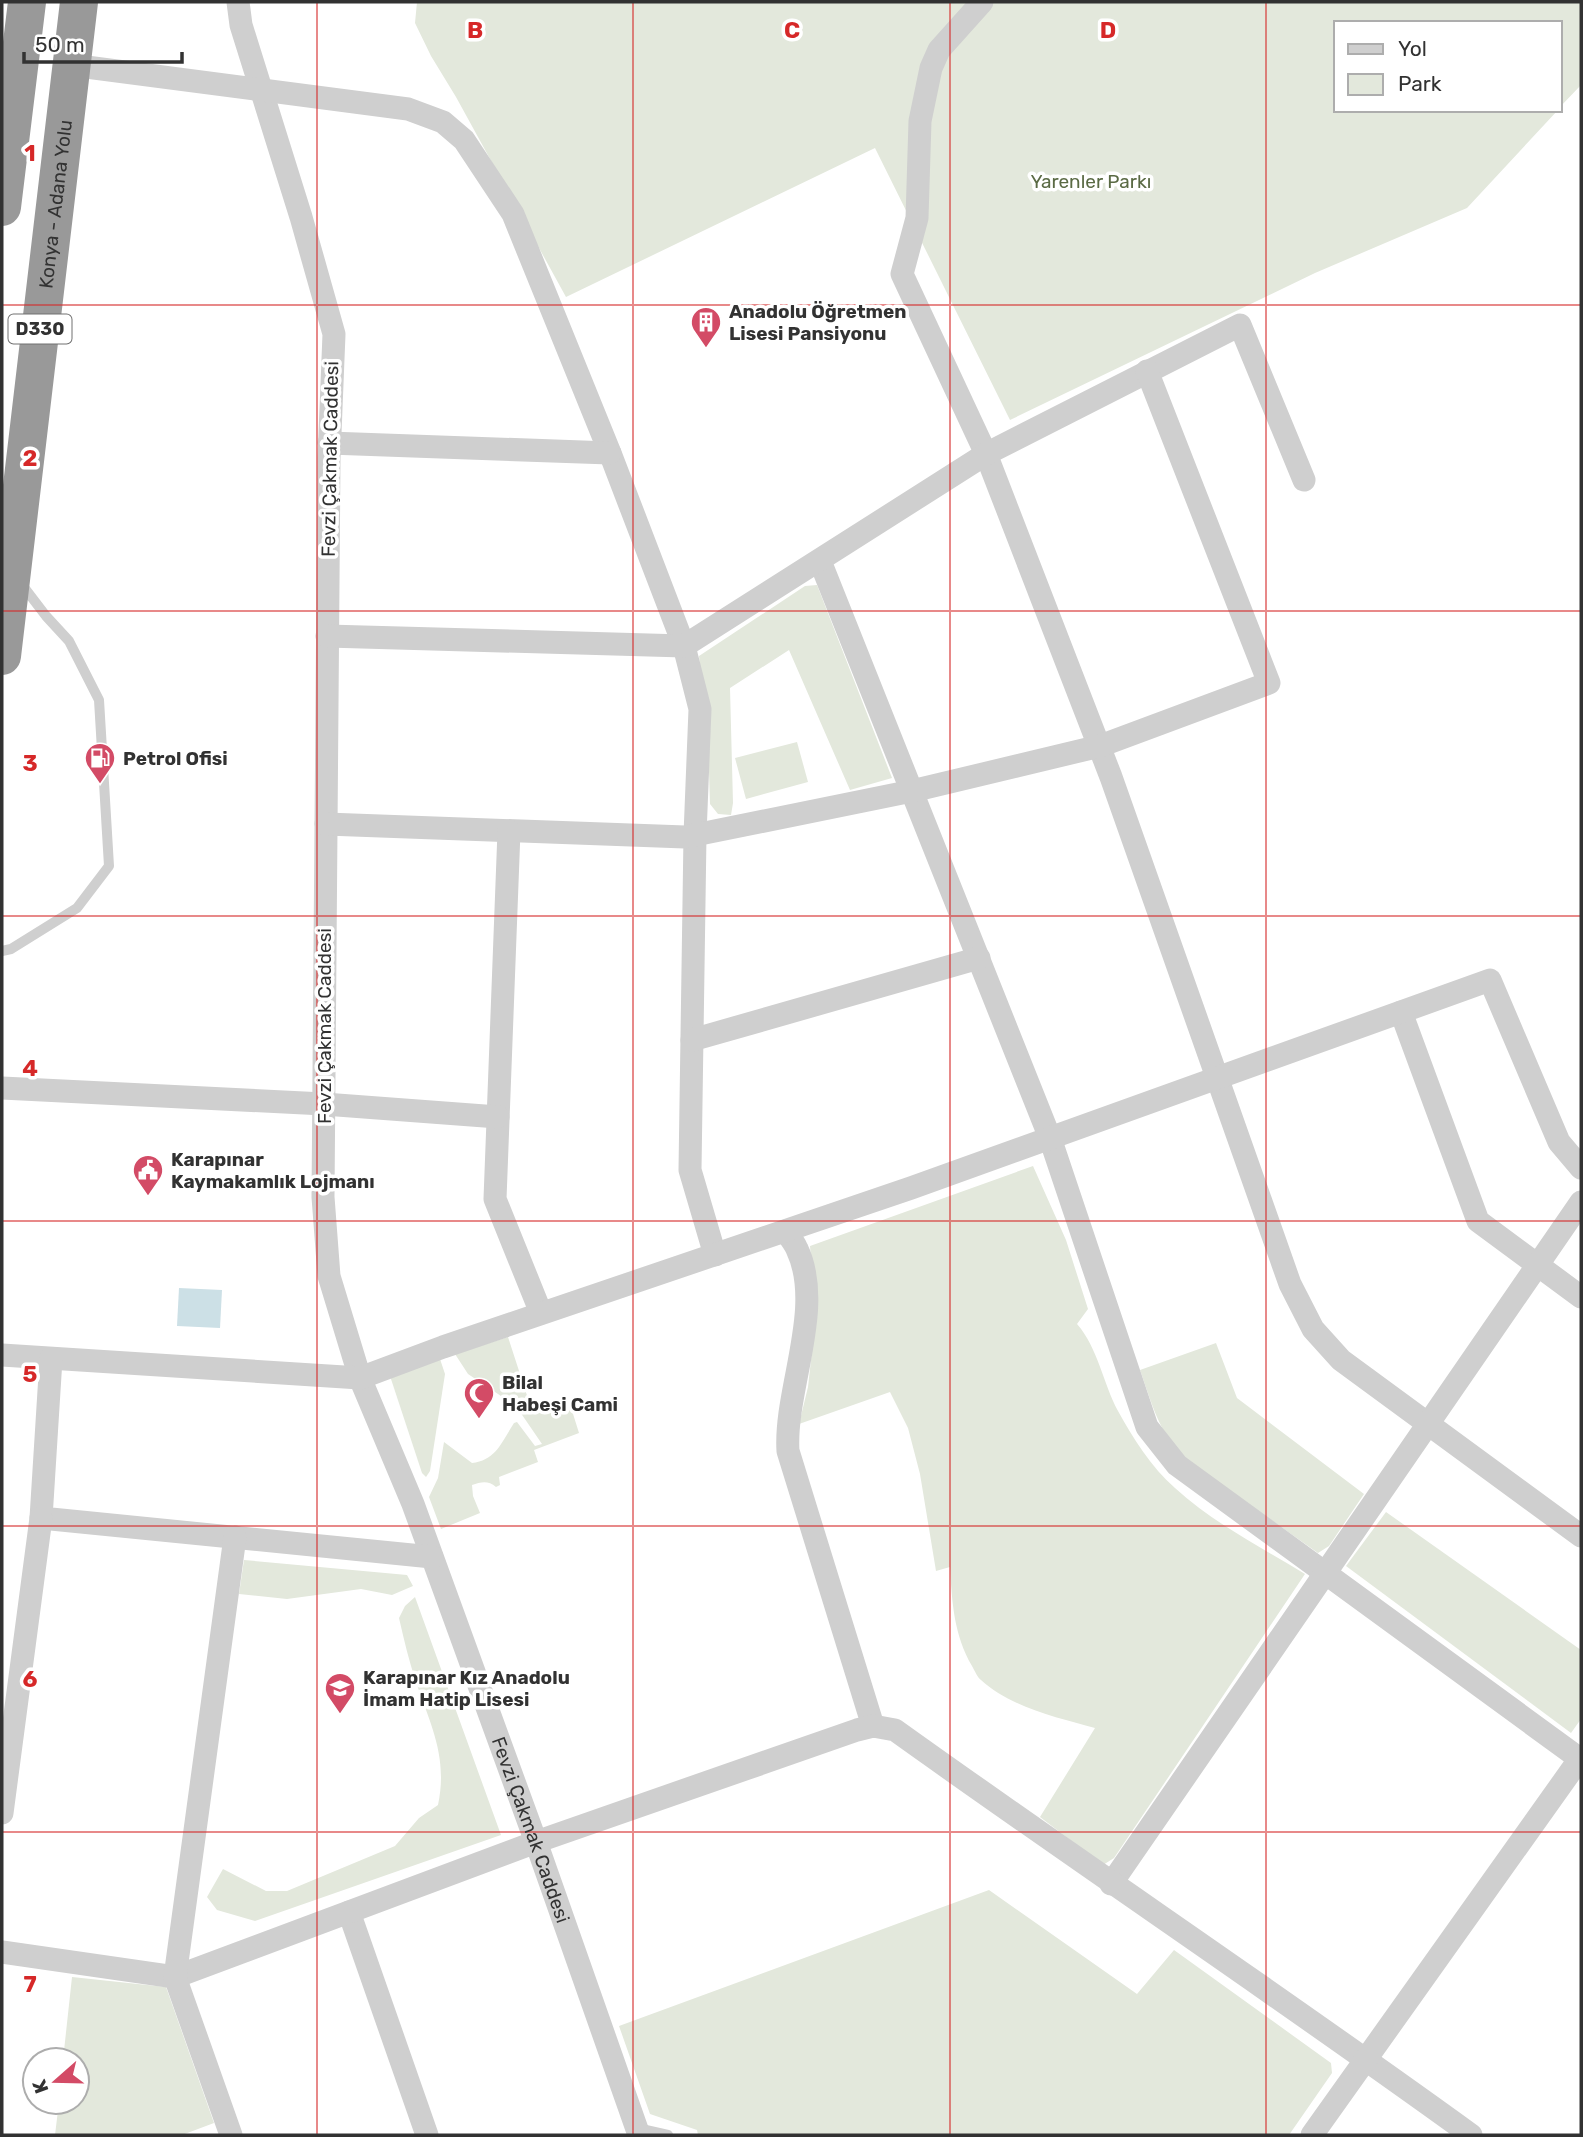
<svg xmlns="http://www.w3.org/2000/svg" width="1583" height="2137" viewBox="0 0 1583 2137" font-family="Rubik,sans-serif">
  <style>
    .green { fill: #e3e8dc }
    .water { fill: #cce0e6 }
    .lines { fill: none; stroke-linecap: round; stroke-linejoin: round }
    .lane { stroke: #cfcfcf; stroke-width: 10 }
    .street { stroke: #cfcfcf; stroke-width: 23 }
    .highway { stroke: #999; stroke-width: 38 }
    .grid { fill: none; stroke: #d62828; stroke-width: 2; stroke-opacity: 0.55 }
    .labels { text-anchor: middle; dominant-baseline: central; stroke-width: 7; stroke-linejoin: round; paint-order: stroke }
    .shield { fill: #fff; stroke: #707070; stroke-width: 2 }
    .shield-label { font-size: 18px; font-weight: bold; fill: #323232 }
    .park-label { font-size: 19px; fill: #5a6a44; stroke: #fff }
    .street-label { font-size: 19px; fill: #323232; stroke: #fff }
    .poi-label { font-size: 19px; font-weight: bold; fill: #323232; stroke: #fff; text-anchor: start }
    .grid-label { font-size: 23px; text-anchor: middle; font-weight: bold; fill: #d62828; stroke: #fff; stroke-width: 7; stroke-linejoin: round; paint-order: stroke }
  </style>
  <rect width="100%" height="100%" fill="#fff"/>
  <g class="green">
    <polygon points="417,2 1581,2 1581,85 1560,107 1560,23 1336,23 1336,110 1558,110 1467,208 1315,273 1010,420 875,148 566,297 456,97 431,56 415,23"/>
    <polygon points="817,585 892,778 850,790 789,650 730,688 733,803 731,815 718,814 710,804 708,740 699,656 805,586"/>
    <polygon points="797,742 808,782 746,799 735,758"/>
    <path d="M1033 1166 1066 1240 1088 1309 1077 1324C1098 1348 1103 1383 1118 1411 1133 1438 1151 1467 1175 1488 1213 1523 1261 1547 1305 1574L1114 1858 1103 1865 1040 1817 1095 1728C1058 1718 1010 1707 981 1680 977 1677 975 1671 972 1666 954 1635 952 1603 950 1567L936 1571 920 1474 908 1428 890 1392 799 1424 808 1387 818 1296 812 1270 810 1246Z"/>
    <path d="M508 1337 533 1414 569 1401 579 1433 534 1450 538 1462 499 1477 500 1485 496 1487C488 1480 481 1482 472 1485L473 1496 480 1513 441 1529 429 1497 438 1478 444 1442 472 1463C496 1460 501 1443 514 1423L517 1422 535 1446 542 1444 516 1406 468 1374 455 1354Z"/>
    <path d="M1216 1343 1237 1398 1364 1494 1329 1546 1318 1553 1185 1459C1159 1433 1152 1404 1140 1370Z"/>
    <polygon points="440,1359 445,1374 430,1471 426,1477 422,1473 390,1376"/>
    <polygon points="1386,1512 1581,1650 1581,1719 1571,1733 1346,1566"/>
    <polygon points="244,1560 407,1575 413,1586 392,1595 361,1589 287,1599 239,1594"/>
    <path d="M415 1597 501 1835 255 1921 217 1910 207 1897 223 1869 266 1891H287L395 1846 419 1818 438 1805C448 1757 431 1726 416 1682 409 1661 404 1640 399 1618L405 1606Z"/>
    <polygon points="989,1890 1137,1994 1174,1950 1331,2063 1332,2073 1289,2135 698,2135 697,2130 650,2114 619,2026"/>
    <polygon points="72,1977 166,1987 214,2123 182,2135 55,2135 59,2102 77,2102 77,2060 63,2060"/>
  </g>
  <polygon class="water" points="179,1288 222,1290 220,1328 177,1326"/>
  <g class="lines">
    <g class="lane">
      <polyline points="2,951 11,949 77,908 109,866 99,700 69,641 46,616 20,582"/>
      <polyline points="637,2128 668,2135"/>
    </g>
    <g class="street">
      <path id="s1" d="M238 2 241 25 301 217 334 334 329 458 323 1197 329 1276 360 1378 413 1504 536 1842 639 2135"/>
      <polyline points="982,2 939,50 931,68 920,121 917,218 902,274 986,454 1111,777 1290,1284 1313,1329 1341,1360 1581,1536"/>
      <polyline points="71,65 408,109 443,122 464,140 513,214 610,453 684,646 700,709 695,835 690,1170 715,1255"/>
      <polyline points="329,443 610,453"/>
      <polyline points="820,561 1050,1138 1147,1427 1177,1465 1580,1759"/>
      <polyline points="327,636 684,646 986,454 1240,325 1304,480"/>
      <polyline points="326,824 685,837 912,791 1100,746 1269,683 1147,371"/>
      <polyline points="509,831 495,1199 541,1313"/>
      <polyline points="1401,1012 1478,1221 1581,1297"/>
      <polyline points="692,1040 979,958"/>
      <polyline points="2,1088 324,1104 498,1117"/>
      <path d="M785 1231C789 1236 794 1242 797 1249 825 1308 784 1390 788 1451L873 1726"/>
      <polyline points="2,1355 360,1378 443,1347 911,1188 1490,980 1559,1142 1581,1168"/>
      <polyline points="51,1359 41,1518 432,1557"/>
      <polyline points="2,1813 41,1518"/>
      <polyline points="1111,1884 1581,1202"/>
      <polyline points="349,1912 427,2135"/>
      <path d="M2 1952 175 1977 536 1842 857 1730 873 1726 895 1730C1086 1867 1281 1997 1471 2135"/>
      <polyline points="231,2135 175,1977 235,1537"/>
      <polyline points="1312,2135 1581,1757"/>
    </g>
    <g class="highway">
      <polyline points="2,207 27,2"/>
      <path id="s2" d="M2 656 79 2"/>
    </g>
  </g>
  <path class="grid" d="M317 2V2135M633 2V2135M950 2V2135M1266 2V2135M2 305H1581M2 611H1581M2 916H1581M2 1221H1581M2 1526H1581M2 1832H1581"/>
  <defs>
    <g id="building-pin" transform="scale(1.575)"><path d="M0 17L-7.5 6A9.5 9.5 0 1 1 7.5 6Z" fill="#d34b66" stroke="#fff"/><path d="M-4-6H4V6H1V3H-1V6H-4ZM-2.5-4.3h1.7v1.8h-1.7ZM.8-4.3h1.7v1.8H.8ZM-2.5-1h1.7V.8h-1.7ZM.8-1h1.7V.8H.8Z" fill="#fff"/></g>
    <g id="fuel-pin" transform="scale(1.575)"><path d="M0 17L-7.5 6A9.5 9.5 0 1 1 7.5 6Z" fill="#d34b66" stroke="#fff"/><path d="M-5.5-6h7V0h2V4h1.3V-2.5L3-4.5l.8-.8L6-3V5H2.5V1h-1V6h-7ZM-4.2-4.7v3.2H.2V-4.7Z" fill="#fff"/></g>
    <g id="civic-pin" transform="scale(1.575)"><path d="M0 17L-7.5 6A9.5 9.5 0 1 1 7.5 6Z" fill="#d34b66" stroke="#fff"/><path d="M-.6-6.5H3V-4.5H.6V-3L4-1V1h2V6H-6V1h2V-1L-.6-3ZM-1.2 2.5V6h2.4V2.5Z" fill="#fff"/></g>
    <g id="mosque-pin" transform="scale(1.575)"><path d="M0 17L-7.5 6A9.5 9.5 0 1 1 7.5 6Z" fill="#d34b66" stroke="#fff"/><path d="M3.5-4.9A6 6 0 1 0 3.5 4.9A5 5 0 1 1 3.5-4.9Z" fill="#fff"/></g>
    <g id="school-pin" transform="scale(1.575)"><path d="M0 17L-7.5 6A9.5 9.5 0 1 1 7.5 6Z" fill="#d34b66" stroke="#fff"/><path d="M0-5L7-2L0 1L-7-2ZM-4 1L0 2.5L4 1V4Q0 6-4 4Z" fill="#fff"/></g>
  </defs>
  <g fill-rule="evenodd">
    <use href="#building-pin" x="706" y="322"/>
    <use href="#fuel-pin" x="100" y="758"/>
    <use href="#civic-pin" x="148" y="1170"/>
    <use href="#mosque-pin" x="479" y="1393"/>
    <use href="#school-pin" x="340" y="1688"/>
  </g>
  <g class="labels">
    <rect class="shield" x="8.5" y="314.5" width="63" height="29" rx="5"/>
    <g class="shield-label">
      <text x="40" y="329">D330</text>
    </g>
    <g class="park-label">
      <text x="1091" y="181">Yarenler Parkı</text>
    </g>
    <g class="street-label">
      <text stroke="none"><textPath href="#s2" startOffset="455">Konya - Adana Yolu</textPath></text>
      <text transform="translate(330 459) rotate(-89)">Fevzi Çakmak Caddesi</text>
      <text transform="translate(324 1026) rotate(-90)">Fevzi Çakmak Caddesi</text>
      <text stroke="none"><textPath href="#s1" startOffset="1878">Fevzi Çakmak Caddesi</textPath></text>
    </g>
    <g class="poi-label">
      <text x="729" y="311">Anadolu Öğretmen<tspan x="729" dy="22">Lisesi Pansiyonu</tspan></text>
      <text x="123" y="758">Petrol Ofisi</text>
      <text x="171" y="1159">Karapınar<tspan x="171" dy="22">Kaymakamlık Lojmanı</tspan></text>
      <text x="502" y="1382">Bilal<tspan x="502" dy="22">Habeşi Cami</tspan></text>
      <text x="363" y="1677">Karapınar Kız Anadolu<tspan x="363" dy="22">İmam Hatip Lisesi</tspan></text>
    </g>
  </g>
  <g class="grid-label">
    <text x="475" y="38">B</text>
    <text x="792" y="38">C</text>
    <text x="1108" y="38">D</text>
    <text x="30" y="161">1</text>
    <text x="30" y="466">2</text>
    <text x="30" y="771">3</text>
    <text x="30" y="1076">4</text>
    <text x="30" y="1382">5</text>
    <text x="30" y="1687">6</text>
    <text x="30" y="1992">7</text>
  </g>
  <rect width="1583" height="2137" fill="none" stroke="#323232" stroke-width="7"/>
  <rect x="1334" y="21" width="228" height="91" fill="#ffffff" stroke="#adadad" stroke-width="2"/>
  <rect x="1348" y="44" width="35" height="10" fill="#cfcfcf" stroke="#adadad" stroke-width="2"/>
  <text x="1398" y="56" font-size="21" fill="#323232">Yol</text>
  <rect x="1348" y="74" width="35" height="21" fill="#e3e8dc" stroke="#adadad" stroke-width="2"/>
  <text x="1398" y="91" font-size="21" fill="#323232">Park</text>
  <g transform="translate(56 2081) rotate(250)"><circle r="33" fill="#ffffff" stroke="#adadad" stroke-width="2"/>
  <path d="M0-5L12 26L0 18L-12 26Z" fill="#d34b66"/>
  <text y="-10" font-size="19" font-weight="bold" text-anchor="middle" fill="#323232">K</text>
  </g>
  <path d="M24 52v10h158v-10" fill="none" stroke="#323232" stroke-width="3.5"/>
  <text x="35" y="52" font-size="21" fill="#323232" stroke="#ffffff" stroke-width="5" paint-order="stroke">50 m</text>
</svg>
